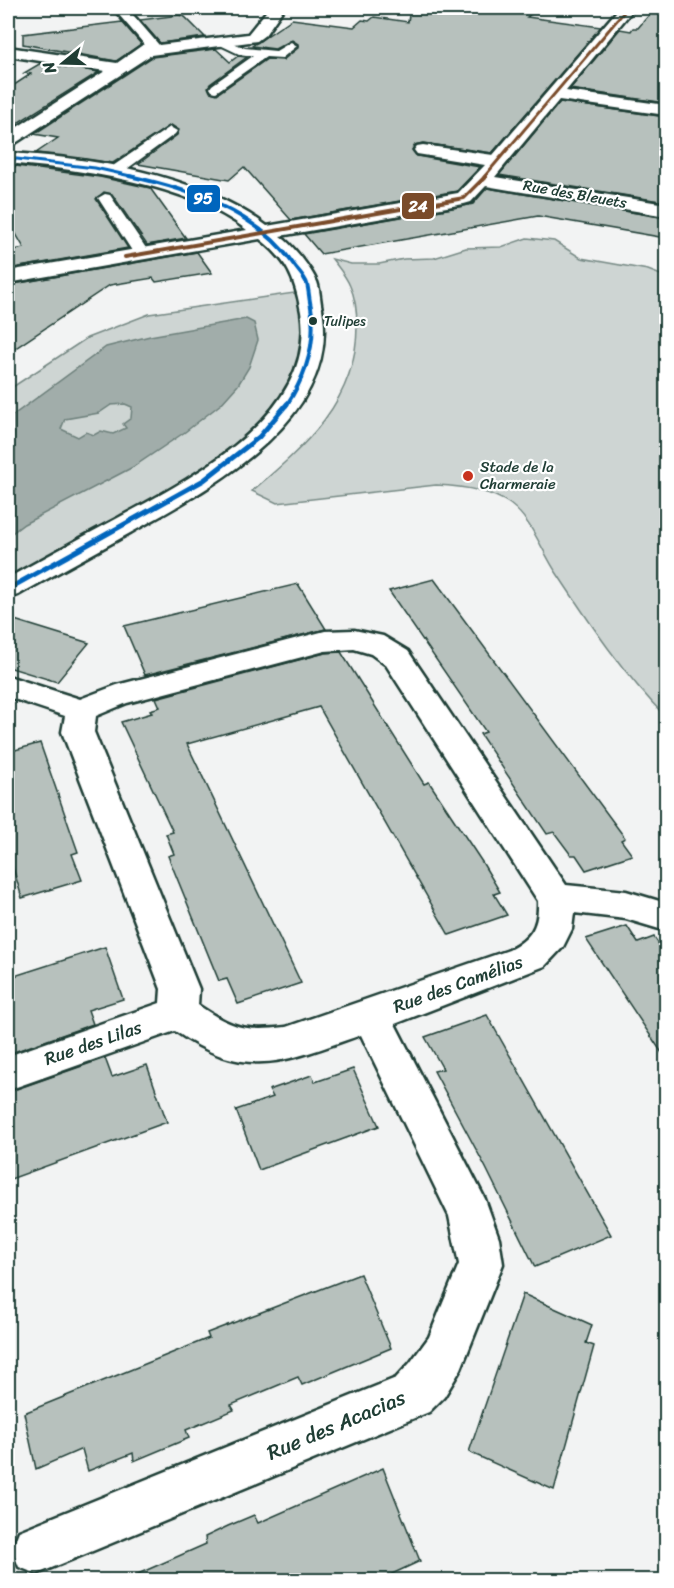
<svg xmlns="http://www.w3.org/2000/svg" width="674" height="1588" viewBox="0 0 674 1588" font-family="Sriracha,sans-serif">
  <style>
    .green { fill: #ced5d3; stroke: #768984; stroke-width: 1.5 }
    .water { fill: #a1adaa; stroke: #6d807b; stroke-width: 1.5; fill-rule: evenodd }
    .building { fill: #b7c1bd; stroke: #1f3d34; stroke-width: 1.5 }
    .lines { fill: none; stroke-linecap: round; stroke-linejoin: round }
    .lane-casing { stroke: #1f3d34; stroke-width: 4 }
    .street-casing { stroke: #1f3d34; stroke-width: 5 }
    .lane { fill: #fff; fill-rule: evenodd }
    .street { fill: #fff; fill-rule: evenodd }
    .bus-1-far2-casing { stroke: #fff; stroke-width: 5 }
    .bus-1-far1-casing { stroke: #fff; stroke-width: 7 }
    .bus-1-casing { stroke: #fff; stroke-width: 9 }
    .bus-2-far1-casing { stroke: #fff; stroke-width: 5 }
    .bus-2-casing { stroke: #fff; stroke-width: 7 }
    .bus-1-far2 { stroke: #0065bd; stroke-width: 3 }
    .bus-1-far1 { stroke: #0065bd; stroke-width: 4 }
    .bus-1 { stroke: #0065bd; stroke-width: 5 }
    .bus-2-far1 { stroke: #7a4b2a; stroke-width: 3 }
    .bus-2 { stroke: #7a4b2a; stroke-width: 4 }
    .bus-dot { fill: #1f3d34; stroke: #fff; stroke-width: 2 }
    .poi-dot { fill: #c8321e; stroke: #fff; stroke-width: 2 }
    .labels { text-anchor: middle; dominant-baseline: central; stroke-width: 4.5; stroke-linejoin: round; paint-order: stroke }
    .far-bus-label { font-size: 14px; fill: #1f3d34; stroke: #fff; text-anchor: start }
    .far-street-label { font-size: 15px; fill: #1f3d34; stroke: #fff }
    .far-poi-label { font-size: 15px; fill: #1f3d34; stroke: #fff; text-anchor: start }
    .street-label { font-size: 18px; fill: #1f3d34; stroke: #fff }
    .near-street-label { font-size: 21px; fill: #1f3d34; stroke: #fff }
    .line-badge { stroke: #fff; stroke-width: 2 }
    .badge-label { font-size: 16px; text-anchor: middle; font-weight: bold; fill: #fff }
  </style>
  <rect width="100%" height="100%" fill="#f2f3f3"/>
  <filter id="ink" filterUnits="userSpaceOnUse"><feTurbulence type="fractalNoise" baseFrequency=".0167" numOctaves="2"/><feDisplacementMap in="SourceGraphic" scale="12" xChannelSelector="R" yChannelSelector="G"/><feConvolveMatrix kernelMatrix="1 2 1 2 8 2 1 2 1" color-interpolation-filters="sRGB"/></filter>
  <g filter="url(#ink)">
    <g class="green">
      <path d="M527 238 554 241 581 258 648 270 666 277V717C624 675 589 622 556 572 542 551 531 519 510 504 490 490 460 486 436 485L277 503 252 491C305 446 357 401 357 326 357 314 355 297 350 286 346 276 338 267 332 259L351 264H379L404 259 434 258 466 248 501 247Z"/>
      <polygon points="308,291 314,316 286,405 178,496 8,589 8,390 87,338 149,314"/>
    </g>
    <path class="water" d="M246 319 254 323 258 340 249 367 238 385 221 404 185 432 133 467 24 524 8 536V419L106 347 150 336ZM125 404 132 407 131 418 123 424 126 428 113 434 101 431 94 435 86 432 78 437 61 429 65 419 99 413 111 405Z"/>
    <g class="building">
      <polygon points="410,8 539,8 527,17 601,27 492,153 423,143 415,145 412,150 417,156 480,167 457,191 291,220 244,167 229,180 138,164 177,135 179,130 171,125 113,163 36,153 58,138 34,134 152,57 216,49 230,62 238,56 247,57 210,84 208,87 210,92 217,94 267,59 283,60 298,48 298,44 292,40 275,49 252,46 292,19 354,27 362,20 369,21 374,17 408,22"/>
      <polygon points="655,8 666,8 666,103 570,89 620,29 631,31 633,28 638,28"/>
      <polygon points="179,15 185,17 205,37 160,43 140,20"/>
      <polygon points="122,22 141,44 116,61 23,44 23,34"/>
      <polygon points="41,63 99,72 8,129 8,89 31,74 24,73"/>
      <polygon points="560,102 666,117 666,202 499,175"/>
      <polygon points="16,166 100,177 150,188 186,238 147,245 112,194 104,192 96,199 128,248 8,269 8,251 24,248 8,220 8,172"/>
      <polygon points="487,188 666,218 666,238 538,216 321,254 304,234 464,206 473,204"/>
      <polygon points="197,252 212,273 156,282 153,278 110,285 8,353 8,285"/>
      <polygon points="434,579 625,838 621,840 632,855 586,870 576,855 571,855 554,832 547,834 480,734 486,732 389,591"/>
      <polygon points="298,584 326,629 145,675 124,626"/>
      <polygon points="8,618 89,643 57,682 8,667"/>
      <polygon points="341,652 424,784 429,782 482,862 500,892 494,894 507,915 449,935 319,707 187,744 301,983 238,1004 227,979 219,981 168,856 174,854 166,834 173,832 121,722 152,713 150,710 160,707 156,698 325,653"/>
      <polygon points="40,743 78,852 72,854 82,880 22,898 8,851 8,752"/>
      <polygon points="627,926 638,943 654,937 666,955 666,1059 586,939"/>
      <polygon points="105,947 123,999 88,1010 93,1024 8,1054 8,978"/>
      <polygon points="487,1015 611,1235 535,1267 486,1168 434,1071 443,1069 425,1037"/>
      <polygon points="105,1058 112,1077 147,1065 167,1122 8,1180 8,1092"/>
      <polygon points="353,1069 379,1126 259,1170 236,1110 273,1097 269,1090 312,1075 315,1082"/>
      <polygon points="360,1274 391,1348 302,1385 298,1377 231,1405 234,1410 186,1430 189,1438 134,1461 133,1453 88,1471 82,1449 36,1469 24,1413 209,1338 207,1333"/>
      <polygon points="523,1294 592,1325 586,1343 594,1346 554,1490 469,1452"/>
      <polygon points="383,1468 420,1561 377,1581 122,1581 206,1544 205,1537 228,1526 254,1515 258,1523"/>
    </g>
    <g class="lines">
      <g class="lane-casing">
        <g id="lane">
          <polygon points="222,38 245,48 276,51 291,42 297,46 282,58 266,57 216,92 212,91 210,88 212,85 253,56 239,54 218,44 218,40"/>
          <polygon points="170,127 177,131 175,134 120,174 110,174 108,171 110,168"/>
          <polygon points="105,194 110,195 150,254 148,257 142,259 134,254 98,198"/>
        </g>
      </g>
      <g class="street-casing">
        <g id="street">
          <polygon points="113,8 127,8 159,45 248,34 269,8 284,8 265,35 257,41 151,55 14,144 8,145 8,133 105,71 8,56 8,47 117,63 144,44"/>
          <path d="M614 8H628L631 12 566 91 666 105V115L559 100 495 177 666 204V216L486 186 471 202 464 204 280 236C292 244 311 268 317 282 320 290 320 301 322 309 342 420 209 489 130 533 93 554 55 574 18 595L8 598V578C44 558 80 538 116 519 190 479 318 415 301 312 295 278 287 260 260 239L8 283V271L247 230C186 183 83 170 8 163V153C90 157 200 175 267 226L458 193 485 165 417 154 414 150 417 146 423 145 493 155 616 12Z"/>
          <path d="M354 630 383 636 408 651 566 885 626 891 666 903V931L626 919 574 913 572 929 563 947 545 966 395 1024 485 1199 499 1238 503 1264 461 1369 444 1397 429 1412 37 1574 19 1567 12 1549 19 1531 396 1378 410 1363 429 1337 459 1264 449 1216 361 1035C285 1061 248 1082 175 1031L8 1090V1056L160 1003 161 989 62 732 65 716 8 697V676L80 699 117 685 325 631ZM354 649 371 654 386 665 538 901C539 927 531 938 509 950L286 1027C245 1032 232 1028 198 1005L199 989 94 732 96 716 127 703 325 651Z"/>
        </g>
      </g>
      <use href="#lane" class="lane"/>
      <use href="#street" class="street"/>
      <g class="bus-1-far2-casing">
        <polyline id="bus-1-far2" points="8,158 95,168 135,177"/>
      </g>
      <g class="bus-1-far1-casing">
        <path id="bus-1-far1" d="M129 176C189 189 258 212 294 265 298 271 305 277 307 284 309 291 309 299 311 307 317 343 306 376 286 406"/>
      </g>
      <g class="bus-1-casing">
        <polyline id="bus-1" points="8,589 204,480 259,437 287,404"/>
      </g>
      <g class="bus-2-far1-casing">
        <polyline id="bus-2-far1" points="484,177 624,12 621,8"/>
      </g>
      <g class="bus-2-casing">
        <polyline id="bus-2" points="125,257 464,198 486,176"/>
      </g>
      <use href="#bus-1-far2" class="bus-1-far2"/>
      <use href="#bus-1-far1" class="bus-1-far1"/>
      <use href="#bus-1" class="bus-1"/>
      <use href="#bus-2-far1" class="bus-2-far1"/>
      <use href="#bus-2" class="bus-2"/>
    </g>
  </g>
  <circle class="bus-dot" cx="313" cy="321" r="5"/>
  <circle class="poi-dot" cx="468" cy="476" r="6"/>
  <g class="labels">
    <g class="far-bus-label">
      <text x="324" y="321">Tulipes</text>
    </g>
    <g class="far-street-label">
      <text transform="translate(575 194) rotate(10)">Rue des Bleuets</text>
    </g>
    <g class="far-poi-label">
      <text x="480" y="467">Stade de la<tspan x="480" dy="17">Charmeraie</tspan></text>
    </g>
    <g class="street-label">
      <text transform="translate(458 984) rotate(-20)">Rue des Camélias</text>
      <text transform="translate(93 1043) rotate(-19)">Rue des Lilas</text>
    </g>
    <g class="near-street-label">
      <text transform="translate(336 1425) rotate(-23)">Rue des Acacias</text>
    </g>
  </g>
  <g class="line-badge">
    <rect x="186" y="184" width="35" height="29" rx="6" fill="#0065bd"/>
    <rect x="401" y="192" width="34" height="28" rx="6" fill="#7a4b2a"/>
  </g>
  <g class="badge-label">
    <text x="203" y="204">95</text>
    <text x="418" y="212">24</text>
  </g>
  <rect width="674" height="1588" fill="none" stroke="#fff" stroke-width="30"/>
  <rect x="15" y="15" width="644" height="1558" fill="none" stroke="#1f3d34" stroke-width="2" filter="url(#ink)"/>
  <g transform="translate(63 63) rotate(251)" stroke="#ffffff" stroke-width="4.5" paint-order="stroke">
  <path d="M0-4.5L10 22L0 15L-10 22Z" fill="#1f3d34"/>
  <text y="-9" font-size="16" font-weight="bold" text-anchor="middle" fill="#1f3d34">N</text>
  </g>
</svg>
